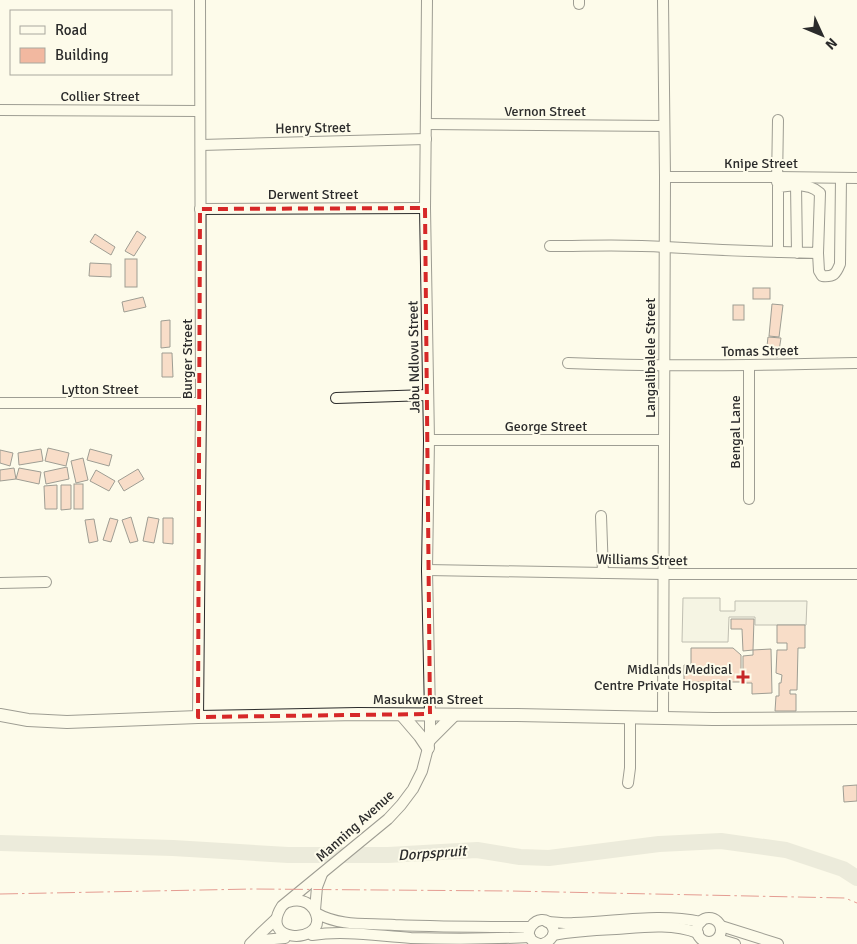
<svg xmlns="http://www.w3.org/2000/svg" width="857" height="944" viewBox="0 0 857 944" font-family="Signika,sans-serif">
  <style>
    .parking { fill: #eceadb; stroke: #74746e }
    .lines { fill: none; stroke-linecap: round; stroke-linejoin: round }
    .river { stroke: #d8d7c9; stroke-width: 16 }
    .building { fill: #f2b8a0; stroke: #2b2b2b }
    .minor-casing { stroke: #2b2b2b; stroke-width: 12 }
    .major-casing { stroke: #2b2b2b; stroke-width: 14 }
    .minor { stroke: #fdfbea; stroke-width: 10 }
    .major { stroke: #fdfbea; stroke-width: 12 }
    .power { stroke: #c62828; stroke-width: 1; stroke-dasharray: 18 4 2.5 4; stroke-linecap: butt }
    .marked { fill: none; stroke: #d62828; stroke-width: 4; stroke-dasharray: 10 6; stroke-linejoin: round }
    .poi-dot { fill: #c62828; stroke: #fdfbea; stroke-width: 2 }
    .labels { text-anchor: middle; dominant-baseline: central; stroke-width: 4; stroke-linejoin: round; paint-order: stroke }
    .street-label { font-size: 14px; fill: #2b2b2b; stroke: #fdfbea }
    .poi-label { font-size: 14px; fill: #2b2b2b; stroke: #fdfbea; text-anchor: end }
    .water-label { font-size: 15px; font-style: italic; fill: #2b2b2b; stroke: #fdfbea }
  </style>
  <rect width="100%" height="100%" fill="#fdfbea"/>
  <polygon class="parking" points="683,598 720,598 720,611 735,611 735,601 807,601 806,625 755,625 755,617 729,617 728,642 682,642"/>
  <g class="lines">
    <polyline class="river" points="0,843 173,848 288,855 388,855 477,850 520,857 549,858 659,844 721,841 786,850 843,869 857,878"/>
  </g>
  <g class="building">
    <polygon points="137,231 146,237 134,256 125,251"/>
    <polygon points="95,234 115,247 111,255 90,242"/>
    <rect x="125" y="259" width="12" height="28"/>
    <polygon points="90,263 111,264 111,277 89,276"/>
    <rect x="753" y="288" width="17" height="11"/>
    <polygon points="143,297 146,307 124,312 122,302"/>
    <polygon points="772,304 783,305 779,337 769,336"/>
    <rect x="733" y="305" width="11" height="15"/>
    <polygon points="170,320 170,347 161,348 161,321"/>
    <polygon points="768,337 781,338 778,357 766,355"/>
    <polygon points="162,353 172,353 173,377 162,377"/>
    <polygon points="48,448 69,453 66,466 45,461"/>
    <polygon points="41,449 43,461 19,465 18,453"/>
    <polygon points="90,449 112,455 109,466 87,460"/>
    <polygon points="0,450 13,453 10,466 0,463"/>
    <polygon points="83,458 88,480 76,483 71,461"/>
    <polygon points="67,467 69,479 46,484 44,472"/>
    <polygon points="14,468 16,479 0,481 0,470"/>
    <polygon points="19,468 41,472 39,484 16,479"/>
    <polygon points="138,469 144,479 124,491 118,481"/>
    <polygon points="96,470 115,481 109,491 90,481"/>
    <rect x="74" y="484" width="9" height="25"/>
    <polygon points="57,485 57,509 45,509 44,486"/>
    <polygon points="61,485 71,485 71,509 61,510"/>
    <polygon points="131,517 138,541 130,543 122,520"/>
    <polygon points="148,517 159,519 154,543 143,541"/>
    <polygon points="110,518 118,520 111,542 103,540"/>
    <polygon points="163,518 173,518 173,544 163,543"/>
    <polygon points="94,519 98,541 89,543 85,520"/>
    <polygon points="731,619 754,619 753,650 771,649 772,693 752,694 752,683 743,683 743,656 753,655 753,650 743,651 742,629 731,629"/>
    <polygon points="777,625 805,625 805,648 798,648 797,690 790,690 790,694 796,694 796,711 775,711 776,696 779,696 779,683 781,683 782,675 776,673 777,650 787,650 787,643 777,643"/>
    <polygon points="691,648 733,648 741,655 741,682 684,682 684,665 691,665"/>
    <polygon points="857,785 857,801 844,802 843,786"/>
  </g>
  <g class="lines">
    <g class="minor-casing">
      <g id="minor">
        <polyline points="579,4 579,0"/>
        <polyline points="0,110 200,111"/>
        <polyline points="427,124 664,126"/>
        <polyline points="201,145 426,139"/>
        <polyline points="665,177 777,177 857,178"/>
        <polyline points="777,182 778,120"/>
        <polyline points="200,209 425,208"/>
        <path d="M550 246C588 246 627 244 665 247 716 250 767 252 818 253L820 193C812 186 806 186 796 185L797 253"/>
        <polyline points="778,252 778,187 796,185"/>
        <path d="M818 253 819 271 822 276C834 277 836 274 840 264L841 178"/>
        <path d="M568 363C664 367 760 365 857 363"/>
        <polyline points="749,366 749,499"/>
        <polyline points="336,398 428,395"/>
        <polyline points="0,403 201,403"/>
        <polyline points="429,440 663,440"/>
        <polyline points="601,516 603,573"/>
        <polyline points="427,570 663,574 857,574"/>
        <polyline points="0,583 46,582"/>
        <polyline points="198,717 201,403 200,0"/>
        <polyline points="663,717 665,177 663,0"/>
        <polyline points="628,783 630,768 630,717"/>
        <path d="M288 902C294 900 300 899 307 903 312 906 316 912 317 918 321 944 258 943 282 906L360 842 388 819 401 805 413 789 422 771 428 748 430 739V714L427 570 429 440 425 208 427 0"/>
        <polyline points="315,910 317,887 322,874"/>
        <path d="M316 913C341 927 367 923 395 925 440 927 485 927 530 927"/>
        <circle cx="709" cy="930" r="12"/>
        <path d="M547 922C556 922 565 924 574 923 616 922 659 913 701 922"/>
        <polyline points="721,926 778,944"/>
        <path d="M312 935C345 930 378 936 411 938 451 939 491 939 530 937"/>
        <path d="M553 935C574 931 595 930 616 929 643 927 671 923 698 933"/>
        <polyline points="718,939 735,944"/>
        <polyline points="252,943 263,940 285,938"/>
        <polyline points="250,944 260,934 276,919"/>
        <path d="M540 944C514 938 540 907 552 926 557 934 550 942 542 944"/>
      </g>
    </g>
    <g class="major-casing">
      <g id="major">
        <polyline points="0,715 28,720 67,722 198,717 358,714 517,715 713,719 857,718"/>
        <polyline points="402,715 420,736 428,748"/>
        <polyline points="430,739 454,715"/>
      </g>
    </g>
    <use href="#minor" class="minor"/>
    <use href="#major" class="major"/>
    <polyline class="power" points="0,894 253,889 510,891 845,898 857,903"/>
  </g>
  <path d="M0 0H857V944H0ZM425 208 430 714 198 717 200 209Z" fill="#fdfbea" fill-opacity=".55" fill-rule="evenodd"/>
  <path class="marked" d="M425 208 430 714 198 717 200 209Z"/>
  <path class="poi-dot" d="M740.5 669.5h5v5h5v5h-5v5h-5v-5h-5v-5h5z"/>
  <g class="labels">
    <g class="street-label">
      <text x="100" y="96">Collier Street</text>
      <text x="545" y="111">Vernon Street</text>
      <text transform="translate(313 128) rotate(-1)">Henry Street</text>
      <text x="761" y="163">Knipe Street</text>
      <text x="313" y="194">Derwent Street</text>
      <text transform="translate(760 351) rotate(-1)">Tomas Street</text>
      <text transform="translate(414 357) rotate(-91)">Jabu Ndlovu Street</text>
      <text transform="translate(650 358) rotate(-90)">Langalibalele Street</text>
      <text transform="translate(187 359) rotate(-90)">Burger Street</text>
      <text x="100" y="389">Lytton Street</text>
      <text x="546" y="426">George Street</text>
      <text transform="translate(735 432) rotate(-90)">Bengal Lane</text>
      <text transform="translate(642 560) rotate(1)">Williams Street</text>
      <text x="428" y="699">Masukwana Street</text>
      <text transform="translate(355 826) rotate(-42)">Manning Avenue</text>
    </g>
    <g class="poi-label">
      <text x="732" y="669">Midlands Medical<tspan x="732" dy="16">Centre Private Hospital</tspan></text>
    </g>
    <g class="water-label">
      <text transform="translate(432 853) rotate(-4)">Dorpspruit</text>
    </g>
  </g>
  <rect x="10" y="10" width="162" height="65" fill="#fdfbea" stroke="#a9a89e"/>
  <rect x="20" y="26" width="25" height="8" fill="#fdfbea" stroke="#a9a89e"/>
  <text x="55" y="35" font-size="15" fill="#2b2b2b">Road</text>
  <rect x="20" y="48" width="25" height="15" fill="#f2b8a0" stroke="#a9a89e"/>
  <text x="55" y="60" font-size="15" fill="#2b2b2b">Building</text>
  <g transform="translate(822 35) rotate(134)" stroke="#fdfbea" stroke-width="4" paint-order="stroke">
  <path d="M0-4L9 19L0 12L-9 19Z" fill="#2b2b2b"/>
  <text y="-8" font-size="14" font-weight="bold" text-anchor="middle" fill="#2b2b2b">N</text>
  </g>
</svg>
